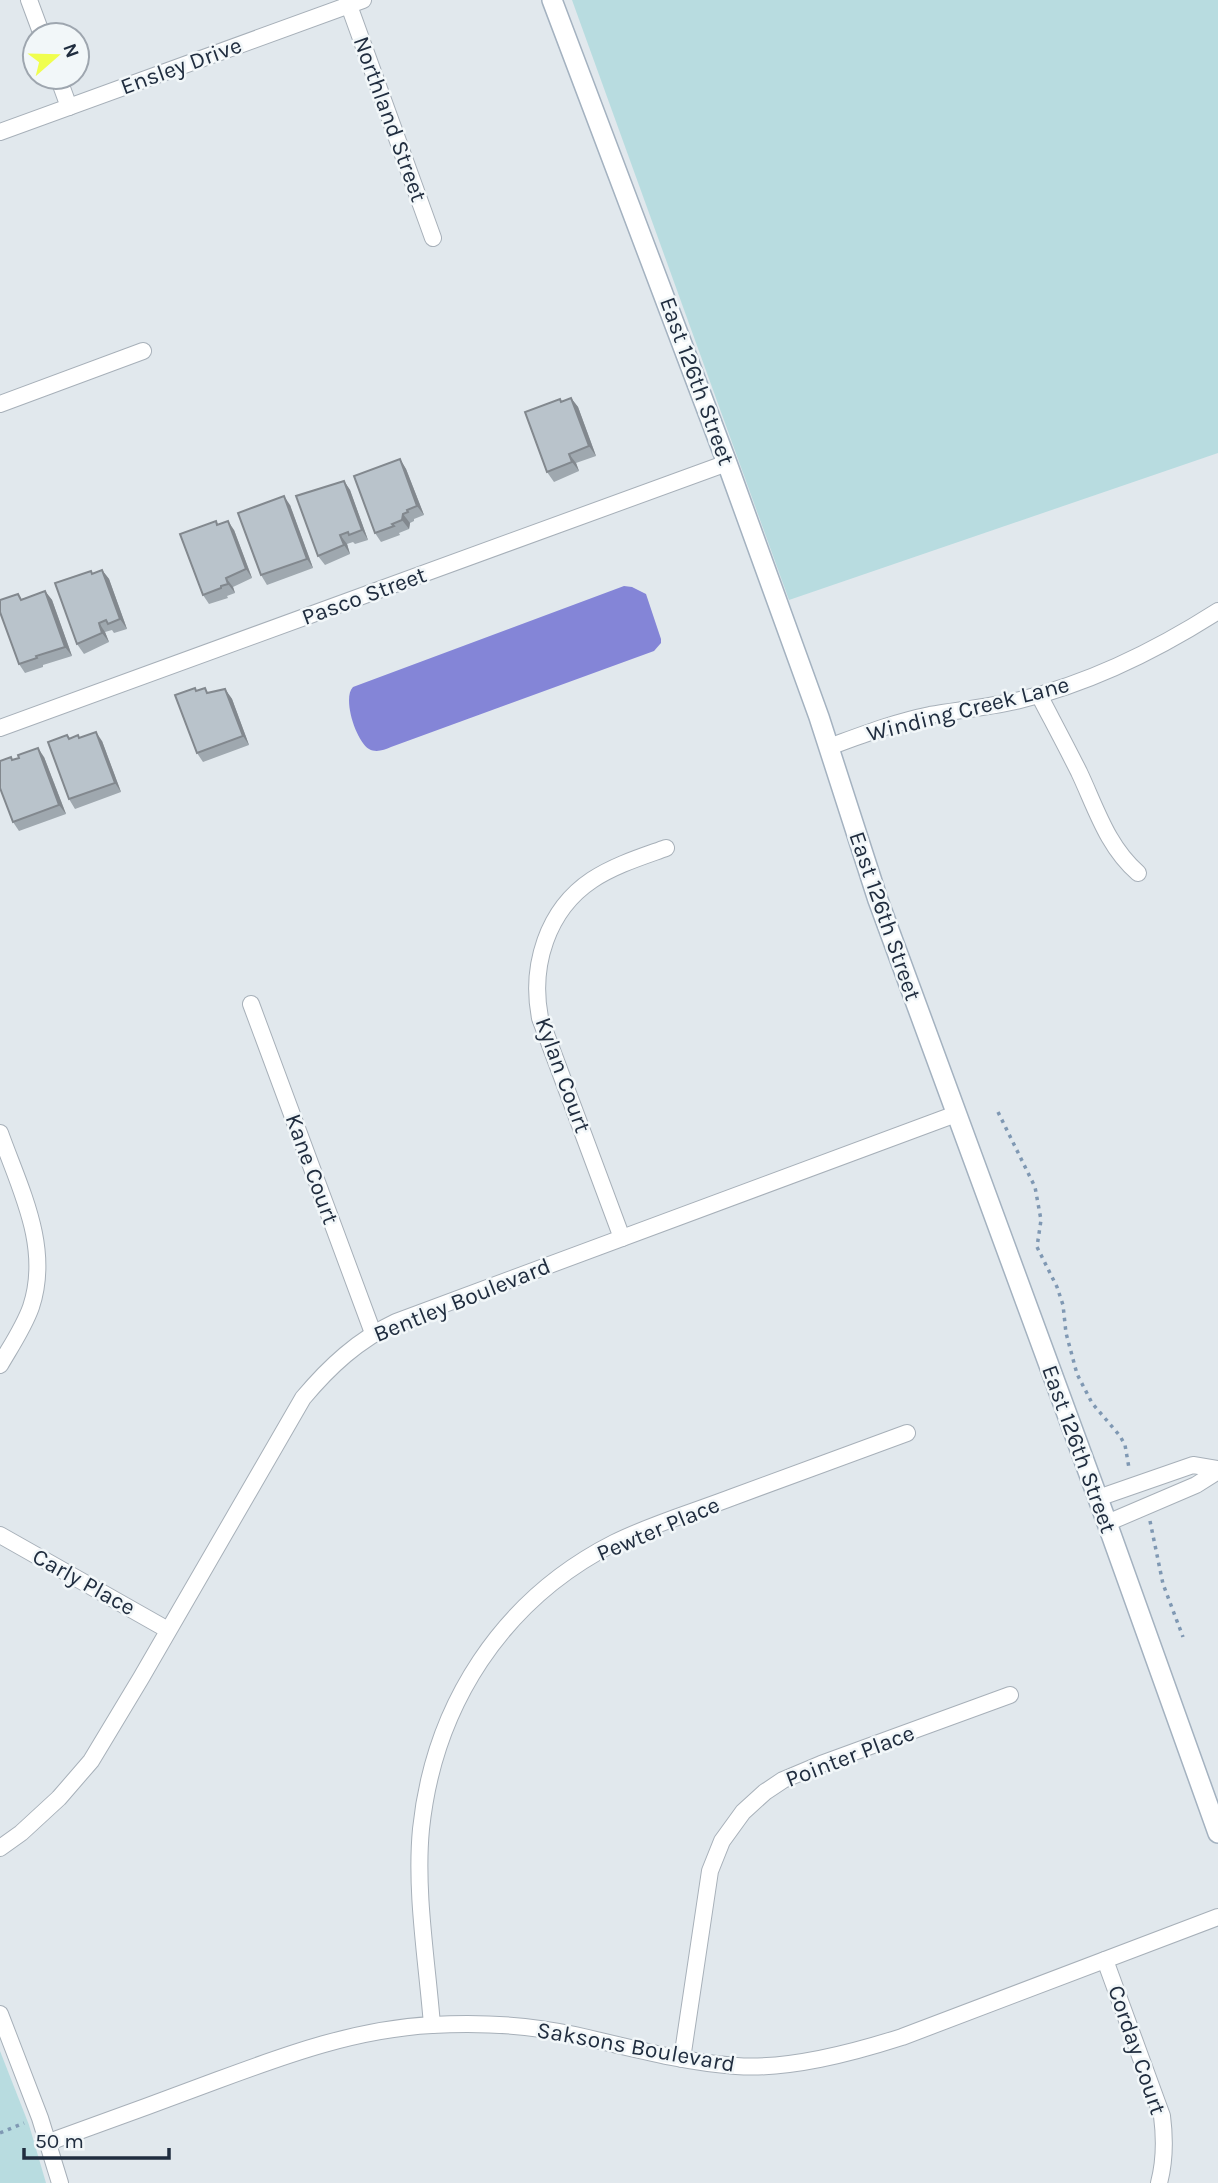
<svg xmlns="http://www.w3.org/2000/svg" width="1218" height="2183" viewBox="0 0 1218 2183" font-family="Karla,sans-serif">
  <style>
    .green { fill: #b8dce0 }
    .water { fill: #8485d7 }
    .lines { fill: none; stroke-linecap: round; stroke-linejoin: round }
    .minor-casing { stroke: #a7b0b9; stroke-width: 18 }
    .secondary-casing { stroke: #a4b2c0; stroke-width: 22 }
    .path { stroke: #7f98b3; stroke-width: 3.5; stroke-dasharray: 3.5 5; stroke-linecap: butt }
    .minor { stroke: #fff; stroke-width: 16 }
    .secondary { stroke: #fff; stroke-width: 19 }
    .wall { fill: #9fa8af }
    .shaded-wall { fill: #82888e }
    .building { fill: #b9c3cb; stroke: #82888e; stroke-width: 2 }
    .labels { text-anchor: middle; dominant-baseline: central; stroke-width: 5; stroke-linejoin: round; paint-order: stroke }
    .street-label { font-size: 23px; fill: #202d3f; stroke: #f2f7f9 }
  </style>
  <rect width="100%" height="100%" fill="#e1e8ed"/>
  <g class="green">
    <polygon points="572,0 1218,0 1218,453 789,600"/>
    <polygon points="0,2051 29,2125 46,2183 0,2183"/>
  </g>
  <path class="water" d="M624 586 632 587 646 594 661 639V643L654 651 391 747C384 750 376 753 369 749 356 741 342 698 353 687Z"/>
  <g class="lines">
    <g class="minor-casing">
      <g id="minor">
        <polyline points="29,0 42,35"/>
        <polyline points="347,0 433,238"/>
        <polyline points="58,77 69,107"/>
        <polyline points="0,132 363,0"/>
        <polyline points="0,404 143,351"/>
        <path d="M1039 695C1052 720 1066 746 1079 772 1096 808 1107 846 1138 873"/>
        <polyline points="0,728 727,463"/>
        <path d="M829 747C862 735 895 722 930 715 960 710 990 707 1020 700 1090 683 1157 650 1218 611"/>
        <polyline points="251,1004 373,1333"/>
        <path d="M0 1133C20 1189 51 1247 31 1307 24 1327 11 1346 0 1365"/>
        <path d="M622 1238 540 1018C530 966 547 910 592 880 615 865 641 857 666 848"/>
        <polyline points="1098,1498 1193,1465 1218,1469"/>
        <polyline points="1107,1523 1196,1485 1218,1471"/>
        <polyline points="0,1535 168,1630"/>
        <path d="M0 1848 21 1833 59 1798 91 1761 141 1678 303 1398C330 1366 358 1340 396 1322L956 1114"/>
        <path d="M1105 1960 1162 2116C1165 2139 1165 2160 1159 2183"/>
        <polyline points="0,2014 40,2118 60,2183"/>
        <path d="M432 2025C427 1961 415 1892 421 1829 434 1705 502 1600 614 1543 652 1524 694 1512 733 1497 791 1476 849 1454 907 1433"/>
        <polyline points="682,2059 710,1871 722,1841 743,1812 765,1792 783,1780 821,1764 1010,1695"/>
        <path d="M49 2142C105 2122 162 2101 218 2080 288 2054 357 2029 432 2025 480 2022 528 2025 575 2035 628 2047 681 2062 736 2066 789 2070 852 2053 902 2037L1218 1917"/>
      </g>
    </g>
    <g class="secondary-casing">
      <polyline id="secondary" points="552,0 727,463 819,717 878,900 1107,1523 1218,1833"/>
    </g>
    <g class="path">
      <polyline points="998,1112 1035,1187 1041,1220 1037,1247 1057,1287 1063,1305 1066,1333 1077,1374 1092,1403 1120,1436 1125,1445 1129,1468"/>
      <polyline points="1150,1521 1163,1584 1183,1637"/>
      <polyline points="0,2133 24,2123"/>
    </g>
    <use href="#minor" class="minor"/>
    <use href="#secondary" class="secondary"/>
  </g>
  <g class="wall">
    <polygon points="571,398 578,407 596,456 576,463 579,471 554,482 547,472 560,399 562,401"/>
    <polygon points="400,459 406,469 424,515 414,519 414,521 410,523 409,529 399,533 400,535 381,542 375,533"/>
    <polygon points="344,481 350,490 368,540 355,544 353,542 347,544 350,554 325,565 318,556"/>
    <polygon points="290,505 313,568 267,585 261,575"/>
    <polygon points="216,521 218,524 234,530 252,578 233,587 235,593 227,596 228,598 209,604 203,595"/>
    <polygon points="102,570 109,579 127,629 114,633 112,630 105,632 109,642 84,654 77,644 93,573"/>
    <polygon points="45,591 52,600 72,656 43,665 43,667 25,673 19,664 22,599"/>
    <polygon points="225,689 232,699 249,745 203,762 197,753 196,691 209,693"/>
    <polygon points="67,735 70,738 80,738 102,741 121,792 75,809 69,799"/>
    <polygon points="44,757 66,814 19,831 13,822 13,760"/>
  </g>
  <g class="shaded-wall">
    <polygon points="571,398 578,407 596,456 589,446"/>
    <polygon points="569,454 576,463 579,471 572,462"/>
    <polygon points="400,459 406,469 424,515 417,506"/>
    <polygon points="344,481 350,490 368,540 362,530"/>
    <polygon points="284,496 290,505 313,568 307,559"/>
    <polygon points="403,514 410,523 409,529 402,520"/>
    <polygon points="228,521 234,530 252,578 246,569"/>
    <polygon points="340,535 347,544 350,554 344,545"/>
    <polygon points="102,570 109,579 127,629 120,619"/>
    <polygon points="226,578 233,587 235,593 228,584"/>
    <polygon points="45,591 52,600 72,656 65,647"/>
    <polygon points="99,623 105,632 109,642 102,633"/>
    <polygon points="225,689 232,699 249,745 243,736"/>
    <polygon points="96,732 102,741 121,792 115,783"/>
    <polygon points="38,748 44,757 66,814 59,805"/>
  </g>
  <g class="building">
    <polygon points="571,398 589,446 569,454 572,462 547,472 525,412 560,399 561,402"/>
    <polygon points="400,459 417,506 407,510 408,512 403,514 402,520 392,524 394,526 375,533 354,476"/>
    <polygon points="344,481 362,530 349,535 348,532 340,535 344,545 318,556 296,496"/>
    <polygon points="284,496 307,559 261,575 238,513"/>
    <polygon points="216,521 217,525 228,521 246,569 226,578 228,584 221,586 221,588 203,595 180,534"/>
    <polygon points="102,570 120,619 108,624 106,620 99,623 102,633 77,644 55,583 91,571 92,574"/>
    <polygon points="45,591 65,647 36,656 37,658 19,664 0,612 0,600 18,594 21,600"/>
    <polygon points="195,688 196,691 205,688 207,693 225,689 243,736 197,753 175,695"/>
    <polygon points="96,732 115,783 69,799 48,742 67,735 69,739 78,735 79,738"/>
    <polygon points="38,748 59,805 13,822 0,788 0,761 11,757 12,760 19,758 18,755"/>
  </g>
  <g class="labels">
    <g class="street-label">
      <text transform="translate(181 66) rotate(-20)">Ensley Drive</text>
      <text transform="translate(390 119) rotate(70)">Northland Street</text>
      <text transform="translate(697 381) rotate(70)">East 126th Street</text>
      <text transform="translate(364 596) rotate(-20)">Pasco Street</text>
      <text transform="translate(968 709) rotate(-14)">Winding Creek Lane</text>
      <text transform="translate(885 916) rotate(71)">East 126th Street</text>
      <text transform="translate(563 1075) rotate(70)">Kylan Court</text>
      <text transform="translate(312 1169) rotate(70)">Kane Court</text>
      <text transform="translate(462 1300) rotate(-22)">Bentley Boulevard</text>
      <text transform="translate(1079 1449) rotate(70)">East 126th Street</text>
      <text transform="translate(658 1529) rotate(-23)">Pewter Place</text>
      <text transform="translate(84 1582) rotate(29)">Carly Place</text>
      <text transform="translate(850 1756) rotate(-21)">Pointer Place</text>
      <text transform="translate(636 2047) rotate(10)">Saksons Boulevard</text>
      <text transform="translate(1137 2050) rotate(71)">Corday Court</text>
    </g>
  </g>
  <g transform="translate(56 56) rotate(70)"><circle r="33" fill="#f2f7f9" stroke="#9ea6af" stroke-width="2"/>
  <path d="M0-5L12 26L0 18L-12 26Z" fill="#f0fe4e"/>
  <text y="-10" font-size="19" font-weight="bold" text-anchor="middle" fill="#202d3f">N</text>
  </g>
  <path d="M24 2148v10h145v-10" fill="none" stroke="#202d3f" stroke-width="3.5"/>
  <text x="35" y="2148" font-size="21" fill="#202d3f" stroke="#f2f7f9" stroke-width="5" paint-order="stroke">50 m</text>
</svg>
